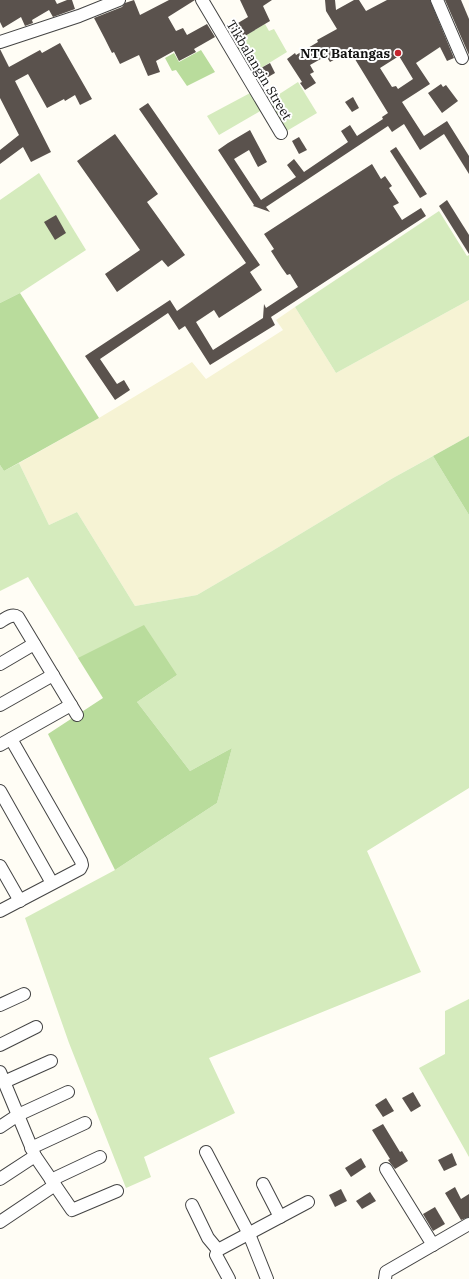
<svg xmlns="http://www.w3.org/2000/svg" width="469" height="1279" viewBox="0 0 469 1279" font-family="'IBM Plex Serif',serif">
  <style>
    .farmland { fill: #f6f3d4 }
    .green { fill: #d5ebbd }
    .forest { fill: #b9dc9c }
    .building { fill: #5a524d; fill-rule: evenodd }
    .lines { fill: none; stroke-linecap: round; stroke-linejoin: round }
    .minor-casing { stroke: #444; stroke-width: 14 }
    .minor { stroke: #fff; stroke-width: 12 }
    .poi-dot { fill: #c4262e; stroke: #fff; stroke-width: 1.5 }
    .labels { text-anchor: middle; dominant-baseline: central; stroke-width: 4; stroke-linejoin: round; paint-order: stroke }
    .poi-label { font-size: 13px; font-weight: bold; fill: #111; stroke: #fff; text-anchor: end }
    .street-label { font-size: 13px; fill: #111; stroke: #fff }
  </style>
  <rect width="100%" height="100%" fill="#fffdf5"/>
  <polygon class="farmland" points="469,300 469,436 393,478 272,551 197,595 135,606 77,512 49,525 19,463 99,418 192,362 206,379 283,330 276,320 295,307 336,373"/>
  <g class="green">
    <polygon points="265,24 269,31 274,29 287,52 251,74 233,43"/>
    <polygon points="298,82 317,113 285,132 267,102"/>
    <polygon points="252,92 262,110 219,135 207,116"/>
    <polygon points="39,173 86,250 20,293 0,303 0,200"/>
    <polygon points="439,211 467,256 469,255 469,300 336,373 295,307"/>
    <polygon points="433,456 469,515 469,788 367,851 421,972 209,1058 235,1113 144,1157 151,1177 126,1188 69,1043 25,918 115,870 217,803 232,748 190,771 137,702 177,675 78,658 28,577 0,591 0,465 4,471 19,463 49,525 77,512 135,606 197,595 272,551 393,478"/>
    <polygon points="469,999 469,1157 419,1068 445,1054 445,1011"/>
  </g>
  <g class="forest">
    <polygon points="201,50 215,72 187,86 176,70 172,71 165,58 174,53 179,62"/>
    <polygon points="20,293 99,418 4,471 0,465 0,303"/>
    <polygon points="469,436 469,515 433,456"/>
    <polygon points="144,625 177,675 137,702 190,771 232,748 217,803 115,870 48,734 103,698 78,658"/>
  </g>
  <g class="building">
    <polygon points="0,0 55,0 57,4 67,0 72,0 75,9 53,17 49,10 32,20 33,23 25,26 21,17 3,28 0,22"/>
    <polygon points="134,0 140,15 169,0 195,0 168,17 176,31 183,28 187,35 207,24 215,37 194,49 196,52 179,61 174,51 156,61 160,72 148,76 139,55 120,64 114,52 112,53 105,39 94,18 122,7 125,3"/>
    <polygon points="240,0 272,0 263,6 270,21 235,42 228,29 248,17"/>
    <path d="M325 0H335L336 10 354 0H359L366 11 387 0H430L454 58 447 61 440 47 416 63 430 84 402 102 424 136 447 121 469 156V174L444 134 420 150 404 124 392 132 388 126 266 207 270 212 253 206 254 205 218 150 228 143 250 130 267 162 258 167 249 150 234 159 261 200 296 177 287 165 294 159 304 172 348 142 341 131 350 125 357 136 383 119 382 117 388 113 350 51 330 62 326 56 310 65 314 72 310 74 316 83 305 90 300 83 302 82 287 59 295 53 296 55 318 42 317 40 337 29 326 11ZM399 56 413 79 398 89 396 86 392 87 380 68Z"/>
    <polygon points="445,0 461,0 469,19 469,55"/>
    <polygon points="60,43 92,99 80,105 75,95 65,101 64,99 47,108 28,74 15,81 51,152 31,162 23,147 0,164 0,150 19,135 0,98 0,49 9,67 40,50 42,53"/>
    <polygon points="270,63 275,73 263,80 261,68"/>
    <polygon points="441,84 443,87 446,85 458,101 442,113 428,93"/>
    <polygon points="353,97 359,108 352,112 345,102"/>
    <polygon points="148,103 260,265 250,272 262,290 219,318 214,310 196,322 213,350 263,318 264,304 266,308 298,287 290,274 287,275 282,268 271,251 274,249 264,234 372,164 381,179 385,176 392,186 389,188 399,203 393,206 402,220 421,208 426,216 271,317 275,325 210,365 185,326 179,330 168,313 100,359 117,384 124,380 130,390 115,400 85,356 170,300 177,311 246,263 139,109"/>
    <polygon points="115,134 158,194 147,202 185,255 168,267 162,260 117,292 105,274 140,250 77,161"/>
    <polygon points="299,137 307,150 299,154 292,141"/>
    <polygon points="396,147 427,194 420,198 390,151"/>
    <polygon points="447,200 469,235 469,254 439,206"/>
    <polygon points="56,215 66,233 55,240 44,222"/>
    <polygon points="413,1092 421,1106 411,1112 402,1098"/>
    <polygon points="386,1098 394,1111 383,1117 375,1105"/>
    <polygon points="383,1124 400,1152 402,1151 408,1161 395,1169 388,1160 390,1159 372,1130"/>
    <polygon points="452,1153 457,1165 444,1171 438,1160"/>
    <polygon points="361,1158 366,1167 351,1177 345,1168"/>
    <polygon points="455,1187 461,1199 469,1194 469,1217 461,1220 445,1193"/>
    <polygon points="341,1189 347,1201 335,1207 329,1195"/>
    <polygon points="370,1192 376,1201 362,1209 356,1201"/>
    <polygon points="435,1207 445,1224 433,1231 423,1214"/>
  </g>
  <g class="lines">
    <g class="minor-casing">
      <g id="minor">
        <polyline points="202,0 281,133"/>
        <polyline points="437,0 462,58"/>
        <polyline points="0,42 79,16 119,0"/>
        <path d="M0 622C6 618 12 613 18 617L77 715"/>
        <polyline points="0,664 34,644"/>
        <polyline points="0,705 53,675"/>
        <polyline points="0,745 71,705"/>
        <polyline points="0,791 52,883"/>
        <polyline points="0,866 20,901"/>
        <polyline points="0,911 80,869 82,865 81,861 11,739"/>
        <polyline points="0,1005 24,994"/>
        <polyline points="0,1045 36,1027"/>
        <polyline points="0,1072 35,1156 72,1210 117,1191"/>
        <polyline points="4,1082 51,1061"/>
        <polyline points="0,1127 18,1115 68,1092"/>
        <polyline points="31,1148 85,1123"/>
        <polyline points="206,1152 249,1234 267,1279"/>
        <polyline points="386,1169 433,1245"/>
        <polyline points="0,1179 35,1156"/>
        <polyline points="51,1180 100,1157"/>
        <polyline points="263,1184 280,1217"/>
        <polyline points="192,1205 208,1238 218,1250"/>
        <polyline points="0,1222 55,1185"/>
        <polyline points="229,1279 216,1255 218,1250 308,1202"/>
        <polyline points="385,1279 386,1272 469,1224"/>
      </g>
    </g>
    <use href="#minor" class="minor"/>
  </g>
  <circle class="poi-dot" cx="398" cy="53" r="4"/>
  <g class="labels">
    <g class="poi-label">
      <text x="390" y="53">NTC Batangas</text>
    </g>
    <g class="street-label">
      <text transform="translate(259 70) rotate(59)">Tikbalangin Street</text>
    </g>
  </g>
</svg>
